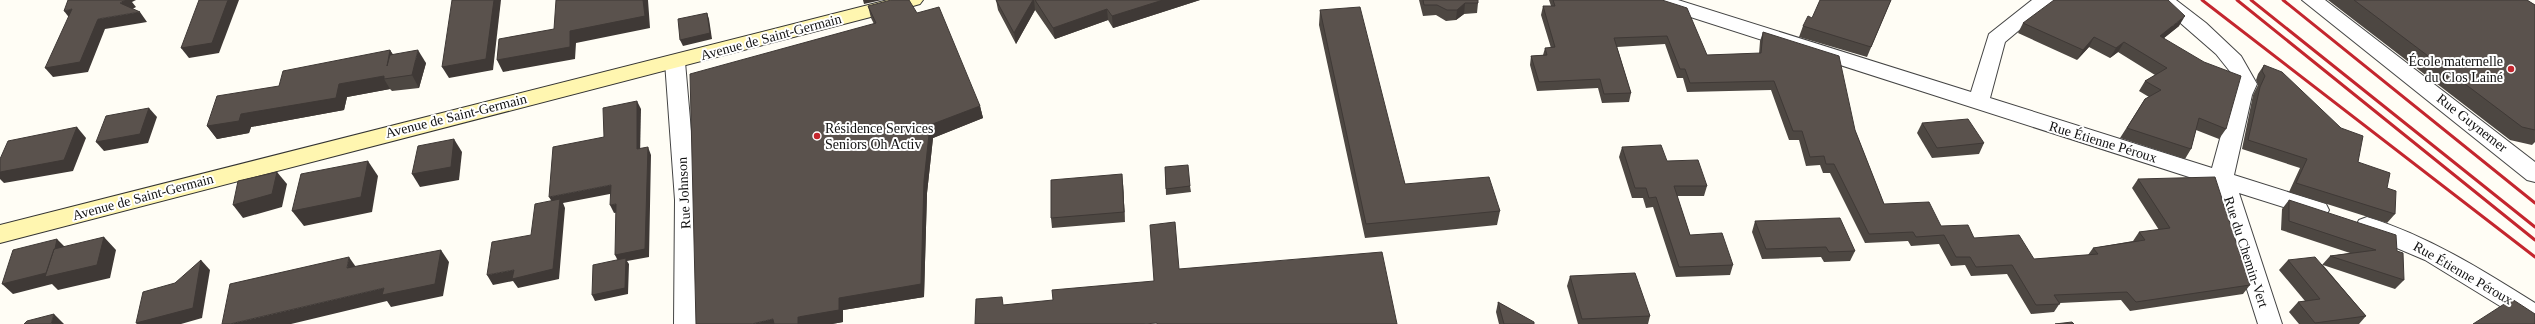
<svg xmlns="http://www.w3.org/2000/svg" width="2535" height="324" viewBox="0 0 2535 324" font-family="Georgia,serif">
  <style>
    .lines { fill: none; stroke-linecap: round; stroke-linejoin: round }
    .minor-casing { stroke: #444; stroke-width: 2 }
    .secondary-casing { stroke: #333; stroke-width: 2 }
    .minor { fill: #fff; fill-rule: evenodd }
    .secondary { fill: #fff6b0; fill-rule: evenodd }
    .rail { stroke: #c4262e; stroke-width: 3 }
    .wall { fill: #4d4742 }
    .shaded-wall { fill: #3f3936 }
    .building { fill: #5a524d; stroke: #3f3936 }
    .poi-dot { fill: #c4262e; stroke: #fff; stroke-width: 1.5 }
    .labels { text-anchor: middle; dominant-baseline: central; stroke-width: 4; stroke-linejoin: round; paint-order: stroke }
    .street-label { font-size: 14px; fill: #111; stroke: #fff }
    .poi-label { font-size: 14px; fill: #111; stroke: #fff; text-anchor: end }
  </style>
  <rect width="100%" height="100%" fill="#fffdf5"/>
  <g class="lines">
    <g class="minor-casing">
      <g id="minor">
        <polygon points="1647,0 1678,0 1971,92 1989,34 2032,0 2055,0 2005,42 1990,98 2212,168 2232,95 2237,84 2232,74 2216,54 2154,0 2176,0 2206,23 2241,56 2257,84 2252,95 2234,175 2326,204 2329,210 2326,216 2318,218 2239,193 2282,324 2258,324 2214,185 1650,4"/>
        <polygon points="2302,0 2325,0 2535,162 2535,182 2527,180"/>
        <polygon points="675,55 682,57 685,62 697,200 698,324 674,324 675,200 665,62 668,57"/>
        <path d="M2367 217C2428 236 2481 269 2535 303V324L2526 322 2425 260 2359 232 2356 226 2359 220Z"/>
      </g>
    </g>
    <g class="secondary-casing">
      <polygon id="secondary" points="888,0 923,0 920,4 913,6 0,243 0,225"/>
    </g>
    <use href="#minor" class="minor"/>
    <use href="#secondary" class="secondary"/>
    <g class="rail">
      <polyline points="2202,0 2535,257"/>
      <polyline points="2237,0 2535,240"/>
      <polyline points="2251,0 2535,227"/>
      <polyline points="2283,0 2535,203"/>
    </g>
  </g>
  <g class="wall">
    <polygon points="996,0 1200,0 1113,28 1108,20 1055,39 1035,10 1016,44 998,10"/>
    <polygon points="1419,0 1478,0 1478,3 1477,13 1464,14 1456,20 1446,21 1436,15 1423,16"/>
    <polygon points="1549,0 1662,0 1707,55 1759,54 1760,41 1763,32 1855,130 1884,204 1941,226 2034,259 2088,255 2093,248 2133,241 2139,232 2159,230 2132,188 2138,179 2250,285 2243,294 2130,311 2121,300 2060,303 2054,312 2031,314 2007,274 1971,276 1965,265 1951,266 1939,244 1911,246 1908,241 1865,243 1830,173 1823,173 1820,165 1806,166 1799,140 1789,140 1771,90 1687,92 1683,78 1677,78 1665,44 1617,47 1631,93 1629,102 1602,103 1598,88 1537,91 1530,65 1531,56 1543,55 1545,48 1551,48 1541,15 1543,6 1551,6"/>
    <polygon points="1891,0 1867,57 1799,37 1803,26 1812,18"/>
    <polygon points="2328,0 2527,0 2535,5 2535,142 2532,145 2510,140"/>
    <polygon points="868,6 917,13 980,106 983,118 933,138 927,193 924,297 843,310 843,322 832,324 874,24 871,18"/>
    <polygon points="1320,10 1405,184 1500,211 1497,225 1365,238 1319,25"/>
    <polygon points="2023,23 2179,26 2164,38 2226,129 2219,139 2196,130 2191,149 2185,159 2120,138 2145,99 2149,97 2139,91 2145,81 2155,75 2118,52 2110,58 2089,47 2077,60 2018,33"/>
    <polygon points="390,50 393,55 426,63 419,88 392,91 390,89 347,97 344,110 251,127 249,133 217,139 207,126 279,86"/>
    <polygon points="2264,65 2358,162 2387,188 2395,214 2387,223 2289,192 2300,168 2242,149 2253,95 2258,85 2256,80 2258,74"/>
    <polygon points="1922,123 1984,143 1979,154 1932,158 1917,133"/>
    <polygon points="1622,147 1667,161 1707,186 1704,196 1677,196 1690,235 1733,265 1730,275 1676,277 1653,207 1646,208 1643,198 1632,198 1619,157"/>
    <polygon points="1165,167 1190,186 1191,192 1166,195"/>
    <polygon points="1123,184 1125,222 1052,228 1051,218"/>
    <polygon points="2289,200 2397,251 2404,280 2395,289 2323,265 2366,316 2359,324 2299,324 2289,312 2298,302 2305,301 2279,270 2288,260 2322,265 2330,256 2350,253 2281,230 2282,209"/>
    <polygon points="1755,221 1855,251 1850,261 1824,262 1821,257 1762,259 1752,232"/>
    <polygon points="1570,276 1650,316 1648,324 1578,324 1567,286"/>
    <polygon points="1498,302 1534,324 1499,324 1496,312"/>
  </g>
  <g class="shaded-wall">
    <polygon points="125,0 136,0 132,2 136,7 127,12 120,3"/>
    <polygon points="228,0 239,0 219,53 189,58 181,48"/>
    <polygon points="494,0 501,0 493,70 449,78 442,67"/>
    <polygon points="643,0 648,0 650,28 576,43 575,59 503,72 497,60"/>
    <polygon points="863,0 882,0 864,4"/>
    <polygon points="1033,0 1034,0 1035,10 1016,44 1014,33"/>
    <polygon points="1163,0 1200,0 1113,28 1112,16"/>
    <polygon points="1465,3 1464,14 1456,20 1457,10"/>
    <polygon points="72,9 71,20 64,11"/>
    <polygon points="1107,9 1108,20 1055,39 1053,28"/>
    <polygon points="140,12 147,22 105,29 88,72 53,77 45,68 98,19"/>
    <polygon points="707,13 709,19 712,39 683,46 680,40"/>
    <polygon points="2185,16 2179,26 2154,46 2160,36"/>
    <polygon points="2094,37 2089,47 2077,60 2083,50"/>
    <polygon points="2124,42 2118,52 2110,58 2116,48"/>
    <polygon points="390,50 398,62 387,66"/>
    <polygon points="418,50 426,63 419,88 412,75"/>
    <polygon points="384,76 384,79 390,89 347,97 344,110 251,127 249,133 217,139 207,126 241,114 339,84"/>
    <polygon points="637,101 641,109 640,157 637,149"/>
    <polygon points="980,106 983,118 933,138 927,193 924,297 843,310 843,322 832,324 798,324 798,317 839,298 924,181 930,125"/>
    <polygon points="149,108 157,117 148,143 104,151 96,142"/>
    <polygon points="77,127 86,138 73,171 4,183 0,179 0,172"/>
    <polygon points="454,139 462,152 459,180 420,187 412,174"/>
    <polygon points="648,147 651,155 649,257 627,261 629,264 628,294 595,301 592,295 619,263 615,255"/>
    <polygon points="368,161 378,176 372,212 304,226 292,211"/>
    <polygon points="277,172 287,184 282,207 243,218 233,205"/>
    <polygon points="1122,174 1123,184 1125,222 1124,212"/>
    <polygon points="611,185 615,193 563,203 565,208 559,279 518,288 513,281 493,285 487,275 514,270 554,205 549,197"/>
    <polygon points="616,204 620,212 614,213 610,205"/>
    <polygon points="104,237 116,250 110,278 58,290 52,284 13,294 2,284 57,239 67,249"/>
    <polygon points="441,250 449,262 443,296 391,307 387,301 291,324 230,324 384,288"/>
    <polygon points="349,257 358,270 347,268"/>
    <polygon points="201,260 210,270 202,318 181,324 137,324 136,323"/>
    <polygon points="54,314 64,324 51,324"/>
    <polygon points="773,319 776,324 752,324"/>
  </g>
  <g class="building">
    <polygon points="68,0 125,0 120,3 140,12 98,19 80,62 45,68 72,9 64,11"/>
    <polygon points="199,0 228,0 212,43 181,48"/>
    <polygon points="452,0 494,0 486,59 442,67"/>
    <polygon points="556,0 643,0 645,16 570,31 570,47 497,60 499,39 554,29"/>
    <polygon points="891,0 909,0 917,13 939,7 980,106 930,125 924,181 921,284 839,298 839,310 798,317 798,324 774,324 773,319 752,324 696,324 690,74 876,23 868,6"/>
    <polygon points="996,0 1033,0 1014,33"/>
    <polygon points="1035,0 1163,0 1112,16 1107,9 1053,28"/>
    <polygon points="1423,0 1478,0 1478,3 1465,3 1457,10 1447,10 1437,5 1424,5"/>
    <polygon points="1553,0 1662,0 1687,8 1707,55 1761,53 1763,32 1839,56 1855,130 1884,204 1929,202 1941,226 1968,225 1974,238 2019,235 2034,259 2098,254 2093,248 2145,240 2139,232 2170,228 2138,179 2215,177 2250,285 2136,302 2127,292 2054,295 2060,304 2036,305 2012,265 1976,267 1970,257 1956,257 1944,235 1916,237 1913,232 1869,234 1834,164 1826,164 1824,156 1810,157 1802,131 1793,131 1774,81 1690,83 1685,69 1680,69 1667,36 1614,38 1631,93 1604,94 1600,79 1539,82 1531,56 1547,55 1545,48 1555,47 1543,6 1555,6"/>
    <polygon points="1820,0 1891,0 1871,47 1803,26 1808,16 1812,18"/>
    <polygon points="2054,0 2168,0 2185,16 2160,36 2204,62 2241,76 2226,129 2199,118 2191,149 2127,128 2145,99 2161,90 2145,81 2167,68 2124,42 2116,48 2094,37 2083,50 2023,23"/>
    <polygon points="2354,0 2527,0 2535,5 2535,130 2522,127"/>
    <polygon points="1360,7 1405,184 1489,177 1500,211 1366,224 1320,10"/>
    <polygon points="707,13 710,33 680,40 678,19"/>
    <polygon points="390,50 387,66 390,55 418,50 412,75 384,79 384,76 339,84 336,98 241,114 239,121 207,126 217,96 279,86 283,71"/>
    <polygon points="2264,65 2282,72 2341,128 2363,136 2358,162 2390,173 2387,188 2396,191 2395,214 2296,183 2307,159 2248,140 2260,87 2265,76 2262,71"/>
    <polygon points="637,101 637,149 648,147 645,249 615,255 616,204 610,205 611,185 549,197 553,147 604,137 603,108"/>
    <polygon points="149,108 140,134 96,142 106,116"/>
    <polygon points="1968,119 1984,143 1937,148 1922,123"/>
    <polygon points="77,127 64,160 0,172 0,159 8,141"/>
    <polygon points="454,139 451,167 412,174 418,146"/>
    <polygon points="1661,145 1667,161 1698,160 1707,186 1674,186 1690,235 1722,233 1733,265 1679,267 1656,197 1649,198 1646,188 1635,188 1622,147"/>
    <polygon points="368,161 361,197 292,211 301,174"/>
    <polygon points="1188,165 1190,186 1166,189 1165,167"/>
    <polygon points="277,172 272,194 233,205 238,181"/>
    <polygon points="1122,174 1124,212 1051,218 1051,180"/>
    <polygon points="560,199 553,269 512,279 514,270 487,275 492,242 531,235 535,204"/>
    <polygon points="2289,200 2396,235 2397,251 2403,253 2404,280 2330,256 2376,250 2289,221"/>
    <polygon points="1840,218 1855,251 1829,252 1826,247 1766,249 1755,221"/>
    <polygon points="1175,222 1179,269 1382,252 1397,324 1157,324 1157,323 1144,324 975,324 976,299 1002,297 1003,305 1053,300 1052,290 1154,281 1150,225"/>
    <polygon points="104,237 97,265 45,277 54,249"/>
    <polygon points="57,239 55,249 54,249 46,273 2,284 13,250"/>
    <polygon points="441,250 435,284 382,295 384,288 230,324 222,324 230,284 349,257 347,268"/>
    <polygon points="2315,257 2366,316 2315,323 2298,302 2320,299 2288,260"/>
    <polygon points="626,258 625,288 592,295 593,265"/>
    <polygon points="201,260 193,308 136,323 143,292 175,283"/>
    <polygon points="1635,273 1650,316 1582,319 1570,276"/>
    <polygon points="2512,299 2535,314 2535,324 2473,324"/>
    <polygon points="1498,302 1534,322 1534,324 1504,324"/>
    <polygon points="54,314 51,324 24,324 27,321"/>
    <polygon points="2072,322 2074,324 2055,324"/>
  </g>
  <g class="poi-dot">
    <circle cx="2511" cy="69" r="4"/>
    <circle cx="817" cy="136" r="4"/>
  </g>
  <g class="labels">
    <g class="street-label">
      <text transform="translate(771 37) rotate(-15)">Avenue de Saint-Germain</text>
      <text transform="translate(456 116) rotate(-14)">Avenue de Saint-Germain</text>
      <text transform="translate(2472 123) rotate(38)">Rue Guynemer</text>
      <text transform="translate(2103 142) rotate(17)">Rue Étienne Péroux</text>
      <text transform="translate(684 193) rotate(-93)">Rue Johnson</text>
      <text transform="translate(143 197) rotate(-15)">Avenue de Saint-Germain</text>
      <text transform="translate(2246 252) rotate(72)">Rue du Chemin-Vert</text>
      <text transform="translate(2463 273) rotate(30)">Rue Étienne Péroux</text>
    </g>
    <g class="poi-label">
      <text x="2503" y="61">École maternelle<tspan x="2503" dy="16">du Clos Lainé</tspan></text>
      <text x="825" y="128" text-anchor="start">Résidence Services<tspan x="825" dy="16">Seniors Oh Activ</tspan></text>
    </g>
  </g>
</svg>
